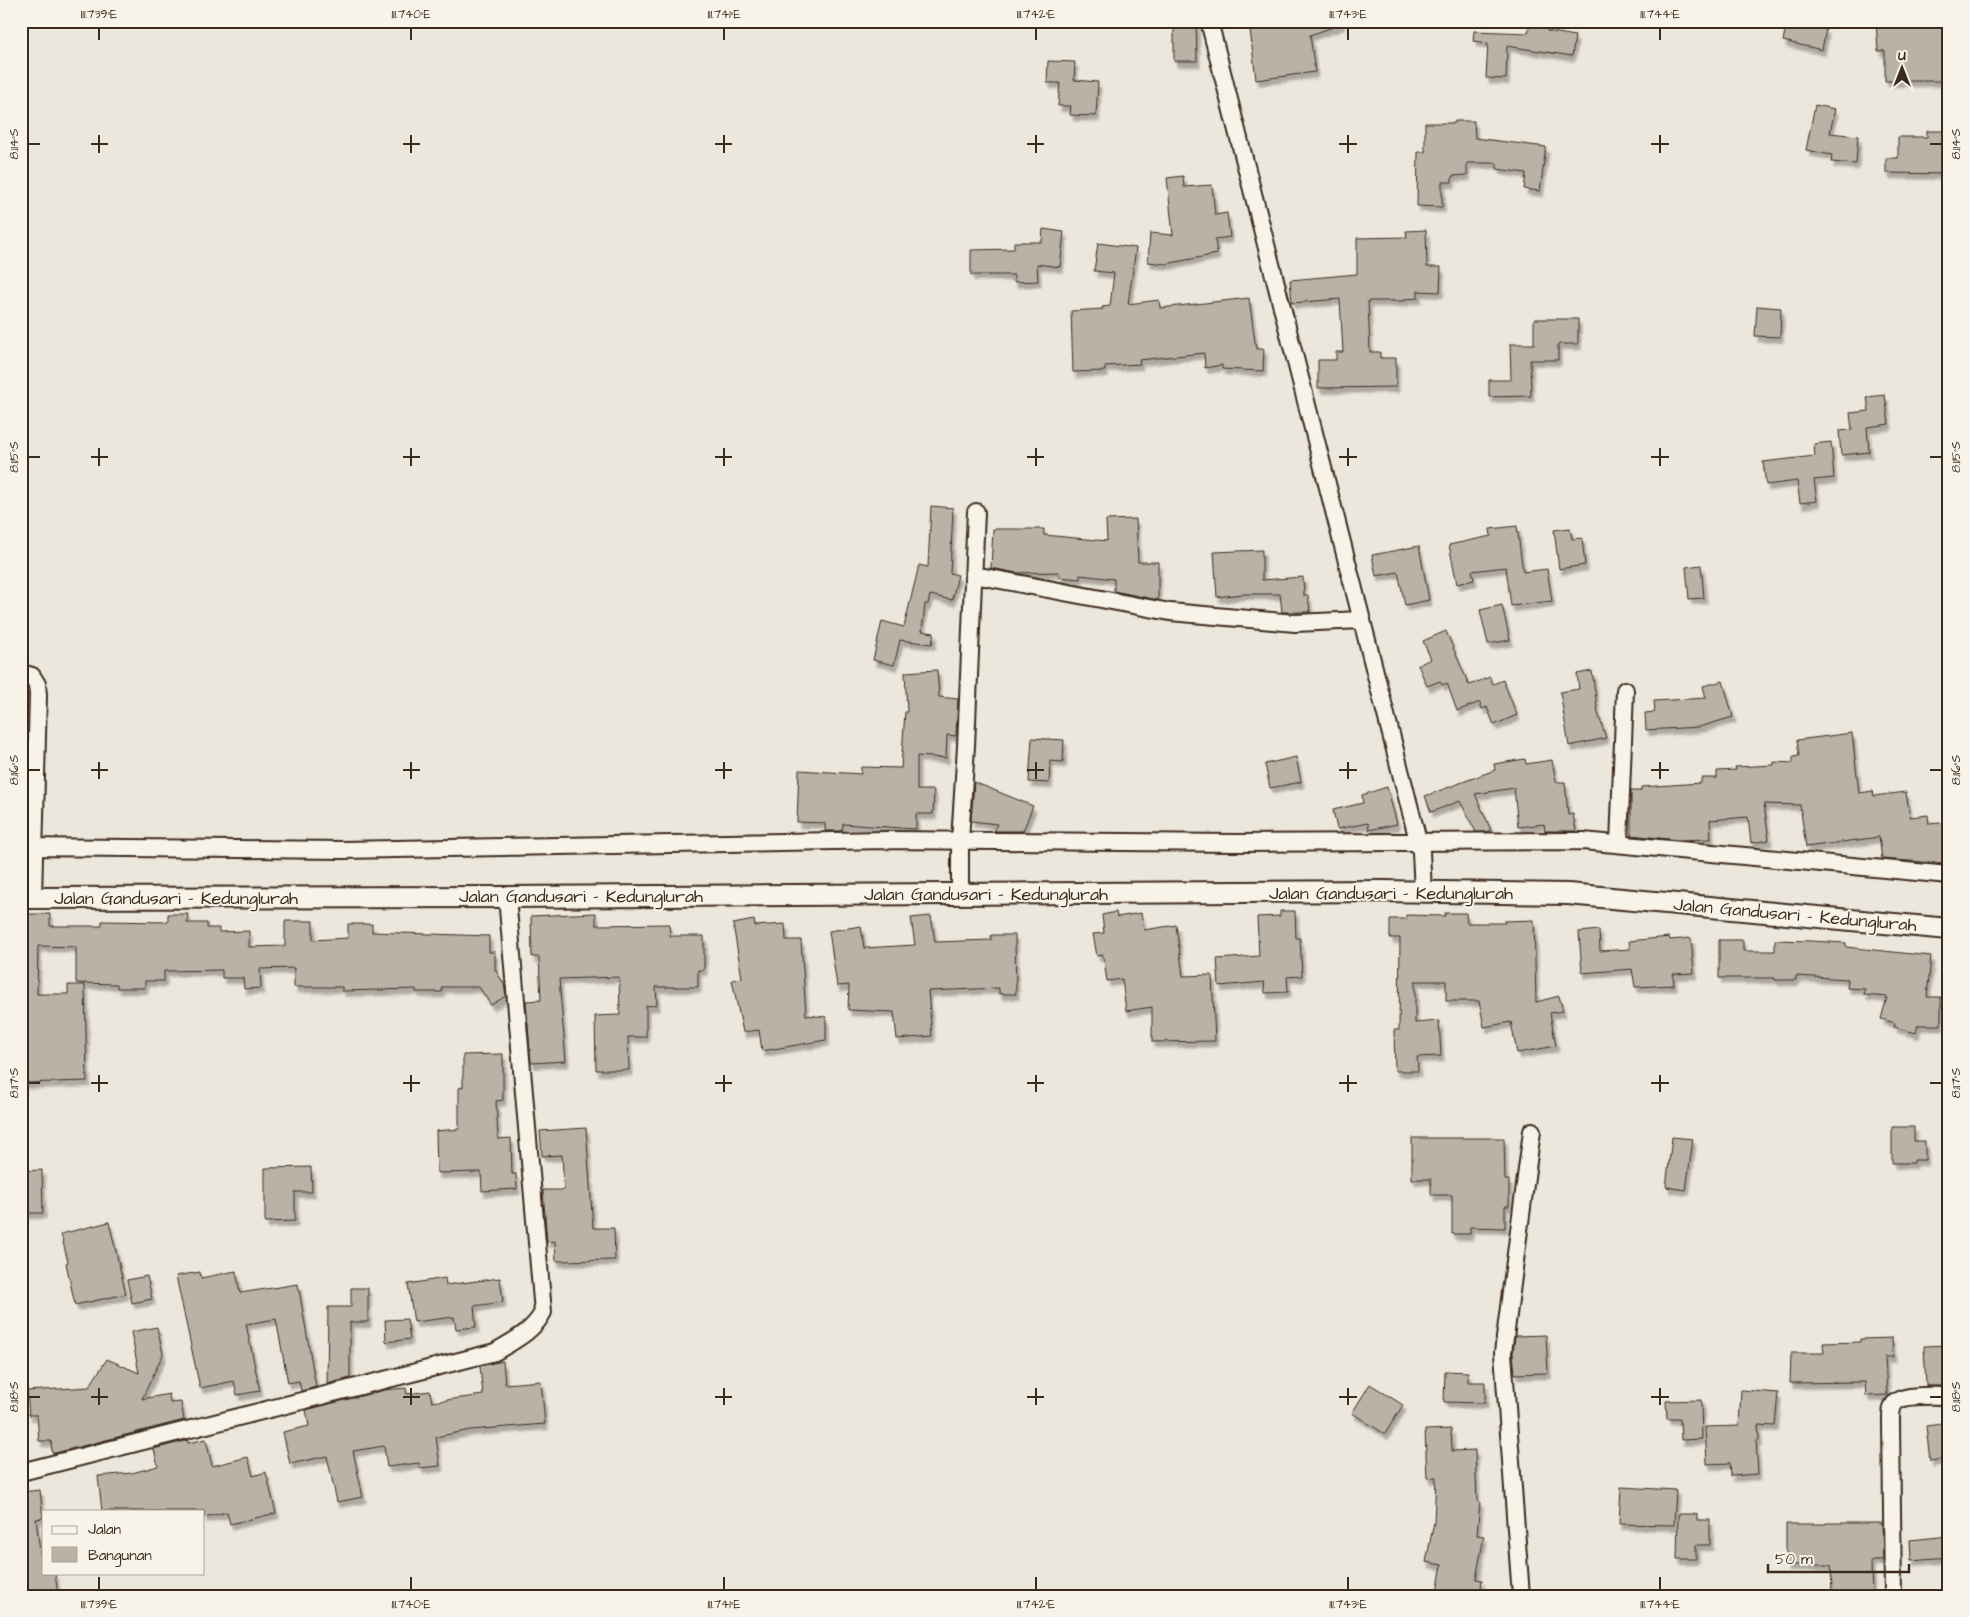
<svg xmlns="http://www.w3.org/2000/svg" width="1970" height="1617" viewBox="0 0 1970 1617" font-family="'Architects Daughter',sans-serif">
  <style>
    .building { fill: #bab2a7; stroke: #3b2a1e; filter: url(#shadow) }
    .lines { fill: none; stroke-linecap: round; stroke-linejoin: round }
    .minor-casing { stroke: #3b2a1e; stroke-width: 20 }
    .tertiary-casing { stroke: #3b2a1e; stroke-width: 24 }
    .minor { stroke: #f7f3e8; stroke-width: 16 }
    .tertiary { stroke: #f7f3e8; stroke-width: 20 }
    .ticks { fill: none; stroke: #3b2a1e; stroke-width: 2 }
    .labels { text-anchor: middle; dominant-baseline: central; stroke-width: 4; stroke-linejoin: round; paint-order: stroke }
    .street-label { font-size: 18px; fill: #3b2a1e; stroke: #f7f3e8 }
    .neatline { fill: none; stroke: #3b2a1e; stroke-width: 2 }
    .ticks-label { font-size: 12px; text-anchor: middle; fill: #3b2a1e }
  </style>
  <defs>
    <filter id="shadow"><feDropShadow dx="3" dy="5.5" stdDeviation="1" flood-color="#0004"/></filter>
  </defs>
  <rect width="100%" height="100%" fill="#ece7dc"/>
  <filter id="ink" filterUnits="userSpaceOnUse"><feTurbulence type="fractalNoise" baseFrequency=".02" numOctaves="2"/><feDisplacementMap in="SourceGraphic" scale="10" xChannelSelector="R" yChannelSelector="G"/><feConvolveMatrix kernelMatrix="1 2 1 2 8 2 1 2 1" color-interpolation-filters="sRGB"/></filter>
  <g filter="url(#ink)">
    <g class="building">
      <polygon points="1174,21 1196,21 1197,61 1174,61"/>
      <polygon points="1249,21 1341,21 1342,24 1310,35 1315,72 1256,80"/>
      <polygon points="1530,21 1549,21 1547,31 1575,36 1572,56 1507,46 1506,79 1486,78 1488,43 1473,41 1474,31 1528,33"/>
      <polygon points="1787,21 1808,21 1807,25 1826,29 1822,50 1783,41"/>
      <polygon points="1876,21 1949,21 1946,81 1885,81 1885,51 1878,51"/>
      <polygon points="1048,61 1075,62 1074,80 1098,82 1096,116 1070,115 1071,106 1058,106 1060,83 1047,83"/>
      <polygon points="1815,105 1835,109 1830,133 1858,136 1856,164 1831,162 1832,155 1806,150"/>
      <polygon points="1455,121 1474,121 1475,138 1546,147 1540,191 1524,189 1526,173 1497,169 1497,163 1467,163 1467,175 1452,176 1452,182 1442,182 1442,207 1417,206 1418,152 1425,152 1425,123 1455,123"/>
      <polygon points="1927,131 1949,131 1949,174 1886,173 1886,158 1898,158 1898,137 1927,137"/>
      <polygon points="1183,176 1184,187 1212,185 1215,215 1227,213 1230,237 1215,239 1217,254 1166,264 1148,262 1150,233 1173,235 1167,178"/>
      <polygon points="1043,229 1064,232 1060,267 1037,264 1038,281 1014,282 1014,275 971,275 971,250 1014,249 1014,242 1042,242"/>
      <polygon points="1426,230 1427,267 1441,267 1440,292 1418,291 1418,298 1405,299 1405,301 1368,301 1370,352 1380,352 1380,358 1396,358 1396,387 1318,388 1318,360 1336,360 1336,352 1343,352 1340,299 1292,303 1290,280 1357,274 1357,238 1407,237 1406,231"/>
      <polygon points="1098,243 1136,248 1128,304 1159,300 1160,308 1249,298 1256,349 1264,349 1263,371 1222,369 1222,365 1205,368 1204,353 1139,360 1140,364 1105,366 1105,371 1073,372 1071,311 1103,309 1102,307 1110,306 1114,273 1094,271"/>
      <polygon points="1757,306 1781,308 1780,337 1755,336"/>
      <polygon points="1534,319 1578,319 1578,344 1558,344 1558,360 1530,360 1531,396 1489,397 1489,380 1511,380 1510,344 1534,344"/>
      <polygon points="1885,395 1889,424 1867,427 1869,452 1841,455 1839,431 1852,430 1850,413 1869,411 1867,397"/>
      <polygon points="1831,442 1834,478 1814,480 1817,501 1800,503 1797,481 1766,485 1763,462 1815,456 1814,444"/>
      <polygon points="931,506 953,508 950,573 958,575 952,600 930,595 928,604 925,604 922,631 934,633 932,644 900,640 894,665 873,660 882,621 904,627 919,565 928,567"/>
      <polygon points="1136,519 1138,562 1158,562 1158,600 1114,591 1114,579 1080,575 1080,579 1059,577 1059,572 1017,573 991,568 993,529 1044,529 1044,535 1107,541 1106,520"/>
      <polygon points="1517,526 1523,572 1547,569 1552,601 1511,606 1506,567 1472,571 1474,580 1457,584 1449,545 1491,536 1490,529"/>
      <polygon points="1570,528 1572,539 1582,538 1585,565 1559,569 1554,530"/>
      <polygon points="1419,546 1429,600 1405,605 1398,572 1376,576 1372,555"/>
      <polygon points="1262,550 1262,580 1303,577 1304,596 1308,595 1310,612 1282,612 1280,594 1243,594 1217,597 1214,552"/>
      <polygon points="1701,565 1704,598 1689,599 1686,567"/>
      <polygon points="1502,605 1510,640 1488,644 1480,610"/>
      <polygon points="1446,631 1469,685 1490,677 1493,684 1503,680 1517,715 1494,725 1487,707 1482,709 1480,702 1457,711 1447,683 1442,685 1440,681 1427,686 1418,665 1431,659 1423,641"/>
      <polygon points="937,670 939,697 958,699 956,736 947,735 946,758 917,756 917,790 934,790 933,814 916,814 916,829 843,824 842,831 825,831 825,823 797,822 799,770 861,774 861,767 901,768 905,712 907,712 905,672"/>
      <polygon points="1592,671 1598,713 1606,738 1569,746 1560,692 1579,689 1577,674"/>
      <polygon points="1723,681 1733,717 1699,727 1646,730 1645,713 1655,712 1654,701 1706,698 1703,686"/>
      <polygon points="1852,733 1859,793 1873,791 1874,796 1906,792 1910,817 1928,815 1929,824 1949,822 1949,864 1882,859 1879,837 1806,847 1800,805 1764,804 1769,840 1751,843 1748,817 1710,820 1711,839 1678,840 1631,835 1631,791 1641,791 1641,787 1701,783 1701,778 1717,778 1717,771 1736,770 1735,767 1774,765 1774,762 1793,763 1793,757 1799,756 1797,740"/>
      <polygon points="1032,738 1064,740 1063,762 1050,761 1049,783 1029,782"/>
      <polygon points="1296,757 1301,782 1270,788 1265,764"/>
      <polygon points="1525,759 1526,764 1552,760 1556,782 1565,782 1568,815 1573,814 1576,831 1545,831 1544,824 1518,827 1514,788 1475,794 1491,830 1485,832 1476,832 1460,801 1431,812 1425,796 1495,770 1494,764"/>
      <polygon points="974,782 1033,806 1023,831 997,831 994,830 997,824 971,821"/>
      <polygon points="1387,787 1397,824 1369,830 1368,823 1337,829 1333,810 1363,803 1362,795"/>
      <polygon points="1280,911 1295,911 1296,938 1300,938 1302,976 1287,977 1288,992 1265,993 1264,982 1219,986 1217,959 1259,956 1257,917 1280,916"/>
      <polygon points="1116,912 1117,917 1141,913 1144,930 1176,925 1183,976 1212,975 1215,1041 1152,1042 1152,1007 1126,1011 1122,979 1107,981 1103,955 1097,956 1093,934 1104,933 1102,915"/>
      <polygon points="596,913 596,925 669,924 670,936 704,936 704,970 698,970 698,987 656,987 657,1005 646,1006 646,1037 628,1037 629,1070 596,1070 595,1016 620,1015 619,977 559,979 566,1061 531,1063 526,1001 541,1000 539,957 532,957 531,916"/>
      <polygon points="1445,913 1466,913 1467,923 1505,923 1504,921 1534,920 1536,1002 1559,996 1563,1011 1550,1013 1556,1046 1517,1053 1511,1022 1484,1027 1479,1001 1446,1001 1446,981 1415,981 1415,1023 1439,1021 1441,1056 1417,1057 1418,1071 1395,1071 1394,1030 1399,1030 1400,938 1390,938 1390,919 1406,919 1406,915 1445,916"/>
      <polygon points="21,914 50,914 50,926 102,926 102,921 168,922 168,914 188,914 187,923 207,923 207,928 219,928 219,932 249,931 249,947 285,946 285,921 313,921 313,940 348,938 348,924 372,924 372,932 489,936 489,952 495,952 495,969 504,984 506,996 491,1005 479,987 442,987 442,992 416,992 416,989 342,991 342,987 294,987 294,968 260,969 261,988 244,989 243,978 222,978 222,970 164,971 164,981 145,981 145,988 117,988 117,984 76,983 76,947 38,946 37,994 68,994 68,985 85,985 87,1081 21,1083"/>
      <polygon points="931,916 935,942 991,940 991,935 1015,935 1016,994 999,994 999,988 928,991 932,1036 897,1039 894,1012 848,1010 849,985 837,986 829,931 861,926 864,948 915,945 911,918"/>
      <polygon points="754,920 755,926 785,924 786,940 801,940 806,1015 826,1017 826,1040 762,1051 759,1030 743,1032 732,980 742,978 733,924"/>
      <polygon points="1599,930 1600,951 1630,949 1629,941 1669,937 1670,940 1691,938 1694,973 1673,974 1674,985 1635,987 1632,969 1582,973 1579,932"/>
      <polygon points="1719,940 1743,940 1743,951 1775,951 1775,940 1811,941 1846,943 1846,947 1931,956 1927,997 1941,997 1941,1025 1918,1025 1916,1033 1894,1027 1895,1023 1881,1019 1887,997 1864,995 1865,989 1847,988 1848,979 1796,976 1796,980 1775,980 1775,978 1719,978"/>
      <polygon points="503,1054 503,1100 496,1101 498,1139 511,1138 512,1174 516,1174 517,1189 482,1191 481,1172 437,1173 436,1131 459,1129 459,1088 463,1087 463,1055"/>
      <polygon points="1892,1127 1914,1127 1914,1141 1925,1141 1925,1160 1914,1160 1914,1163 1892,1163"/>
      <polygon points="586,1128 593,1228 614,1228 615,1260 556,1261 555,1241 547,1242 543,1190 564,1190 562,1155 542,1156 540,1131"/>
      <polygon points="1672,1137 1693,1139 1686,1190 1666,1187"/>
      <polygon points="1412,1138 1504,1138 1505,1180 1509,1180 1509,1206 1505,1206 1505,1228 1470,1227 1470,1234 1452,1234 1452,1195 1431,1195 1431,1179 1412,1179"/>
      <polygon points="311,1167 312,1192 295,1192 295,1221 265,1222 265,1168"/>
      <polygon points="42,1170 43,1213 21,1213 21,1171"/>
      <polygon points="109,1222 126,1294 75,1305 66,1263 68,1262 61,1234"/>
      <polygon points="236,1271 240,1293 298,1284 316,1387 301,1391 299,1381 288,1383 276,1319 246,1324 260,1391 237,1395 234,1381 200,1388 176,1276 200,1272 201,1278"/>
      <polygon points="147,1276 152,1299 132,1303 127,1280"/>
      <polygon points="445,1278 446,1285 500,1278 503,1302 474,1306 476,1327 456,1329 454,1317 414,1322 408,1284"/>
      <polygon points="351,1288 368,1288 368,1322 350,1322 350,1378 327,1384 328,1307 351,1307"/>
      <polygon points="407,1319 410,1339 386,1342 385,1320"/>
      <polygon points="157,1327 163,1354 142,1399 169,1394 170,1403 181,1402 184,1420 55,1453 52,1453 51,1441 39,1441 37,1415 29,1415 27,1391 89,1387 107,1359 139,1373 131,1332"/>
      <polygon points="1546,1335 1548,1373 1515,1374 1513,1353 1515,1336"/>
      <polygon points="1892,1338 1893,1357 1885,1357 1887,1395 1866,1396 1865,1382 1790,1383 1791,1353 1824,1353 1823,1343 1860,1342 1860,1339"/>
      <polygon points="1949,1345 1949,1386 1926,1386 1924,1346"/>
      <polygon points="503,1361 505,1384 541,1381 545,1424 470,1430 436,1437 440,1466 420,1468 419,1463 387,1467 384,1446 353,1451 363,1497 337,1502 327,1456 290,1464 283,1432 309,1426 306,1410 384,1390 406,1388 407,1394 430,1391 432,1402 483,1395 480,1366"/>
      <polygon points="1445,1371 1468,1372 1468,1382 1485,1382 1485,1403 1444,1402"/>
      <polygon points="1370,1384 1403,1405 1385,1434 1352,1413"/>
      <polygon points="1741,1390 1778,1393 1775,1426 1758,1425 1759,1440 1756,1440 1758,1474 1731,1476 1730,1463 1707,1464 1705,1427 1739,1426"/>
      <polygon points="1701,1400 1702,1439 1681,1440 1680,1419 1667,1419 1666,1401"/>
      <polygon points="1949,1423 1949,1458 1930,1461 1926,1426"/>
      <polygon points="1451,1429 1452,1451 1475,1450 1477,1501 1480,1502 1477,1535 1484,1536 1476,1579 1482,1580 1480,1596 1436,1596 1442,1565 1426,1562 1434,1522 1436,1477 1427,1478 1425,1430"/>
      <polygon points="206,1439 212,1466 248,1457 253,1476 266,1472 276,1513 230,1524 227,1512 204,1517 204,1511 102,1511 98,1476 132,1473 158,1466 154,1449 188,1440 188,1443"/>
      <polygon points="1621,1487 1676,1490 1674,1525 1619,1524"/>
      <polygon points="40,1490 43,1518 36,1519 42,1568 44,1573 55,1573 58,1596 21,1596 21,1492"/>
      <polygon points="1678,1514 1697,1514 1697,1520 1710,1520 1710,1545 1696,1545 1696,1559 1677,1559"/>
      <polygon points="1826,1523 1882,1523 1883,1560 1873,1560 1871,1563 1872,1596 1832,1596 1831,1565 1786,1565 1786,1524 1826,1524"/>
      <polygon points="1949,1536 1949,1557 1911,1560 1910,1540"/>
    </g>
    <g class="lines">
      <g class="minor-casing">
        <g id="minor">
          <polyline points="1209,21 1421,852 1423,892"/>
          <polyline points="974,575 1170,612 1295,623 1362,620"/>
          <polyline points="21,673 32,676 37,684 38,695 33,898"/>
          <polyline points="1619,844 1625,690"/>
          <polyline points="21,847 342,850 886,840 1236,843 1583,841 1949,875"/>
          <polyline points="960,894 960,841 966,746 976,512"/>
          <path d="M21 1472 495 1352C513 1341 534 1331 543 1312L507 897"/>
          <polyline points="1521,1596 1503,1353 1532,1131"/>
          <path d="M1893 1596 1891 1423C1891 1416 1890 1406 1897 1401 1907 1394 1937 1396 1949 1396"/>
        </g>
      </g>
      <g class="tertiary-casing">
        <polyline id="tertiary" points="21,898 507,897 1382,891 1568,894 1949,929"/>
      </g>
      <use href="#minor" class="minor"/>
      <use href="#tertiary" class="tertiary"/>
    </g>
  </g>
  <path class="ticks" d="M99 28V40M411 28V40M724 28V40M1036 28V40M1348 28V40M1660 28V40M99 135V153M411 135V153M724 135V153M1036 135V153M1348 135V153M1660 135V153M28 144H40M91 144H108M403 144H420M715 144H732M1027 144H1044M1339 144H1357M1651 144H1669M1930 144H1942M99 448V466M411 448V466M724 448V466M1036 448V466M1348 448V466M1660 448V466M28 457H40M91 457H108M403 457H420M715 457H732M1027 457H1044M1339 457H1357M1651 457H1669M1930 457H1942M99 762V779M411 762V779M724 762V779M1036 762V779M1348 762V779M1660 762V779M28 770H40M91 770H108M403 770H420M715 770H732M1027 770H1044M1339 770H1357M1651 770H1669M1930 770H1942M99 1075V1092M411 1075V1092M724 1075V1092M1036 1075V1092M1348 1075V1092M1660 1075V1092M28 1083H40M91 1083H108M403 1083H420M715 1083H732M1027 1083H1044M1339 1083H1357M1651 1083H1669M1930 1083H1942M99 1388V1405M411 1388V1405M724 1388V1405M1036 1388V1405M1348 1388V1405M1660 1388V1405M28 1397H40M91 1397H108M403 1397H420M715 1397H732M1027 1397H1044M1339 1397H1357M1651 1397H1669M1930 1397H1942M99 1577V1590M411 1577V1590M724 1577V1590M1036 1577V1590M1348 1577V1590M1660 1577V1590"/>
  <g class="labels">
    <g class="street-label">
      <text x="1391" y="893">Jalan Gandusari - Kedunglurah</text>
      <text x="986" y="894">Jalan Gandusari - Kedunglurah</text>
      <text x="581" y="896">Jalan Gandusari - Kedunglurah</text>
      <text x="176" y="898">Jalan Gandusari - Kedunglurah</text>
      <text transform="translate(1795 915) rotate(5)">Jalan Gandusari - Kedunglurah</text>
    </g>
  </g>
  <rect width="1970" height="1617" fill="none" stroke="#f7f3e8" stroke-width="55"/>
  <rect x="42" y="1510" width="162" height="65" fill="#f7f3e8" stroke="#aca397"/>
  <rect x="52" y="1526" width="25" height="8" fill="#f7f3e8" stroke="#aca397"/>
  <text x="88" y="1534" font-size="15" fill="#3b2a1e">Jalan</text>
  <rect x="52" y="1547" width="25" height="15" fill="#bab2a7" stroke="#aca397"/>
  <text x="88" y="1560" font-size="15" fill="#3b2a1e">Bangunan</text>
  <g transform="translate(1902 68)" stroke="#f7f3e8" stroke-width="4" paint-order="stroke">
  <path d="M0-4L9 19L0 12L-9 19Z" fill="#3b2a1e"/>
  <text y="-8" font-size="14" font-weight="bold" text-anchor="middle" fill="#3b2a1e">U</text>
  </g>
  <path d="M1768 1564v8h141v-8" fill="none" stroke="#3b2a1e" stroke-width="2.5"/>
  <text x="1775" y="1564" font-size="15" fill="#3b2a1e" stroke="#f7f3e8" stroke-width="4" paint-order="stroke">50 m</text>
  <rect x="28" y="28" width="1914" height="1562" class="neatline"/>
  <g class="ticks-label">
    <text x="99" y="18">111.739°E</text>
    <text x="411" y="18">111.740°E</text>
    <text x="724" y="18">111.741°E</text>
    <text x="1036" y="18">111.742°E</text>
    <text x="1348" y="18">111.743°E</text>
    <text x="1660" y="18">111.744°E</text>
    <text transform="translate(14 144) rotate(-90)" y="4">8.114°S</text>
    <text transform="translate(1956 144) rotate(-90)" y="4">8.114°S</text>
    <text transform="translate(14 457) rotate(-90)" y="4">8.115°S</text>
    <text transform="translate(1956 457) rotate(-90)" y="4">8.115°S</text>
    <text transform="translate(14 770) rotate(-90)" y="4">8.116°S</text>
    <text transform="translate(1956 770) rotate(-90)" y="4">8.116°S</text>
    <text transform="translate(14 1083) rotate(-90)" y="4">8.117°S</text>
    <text transform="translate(1956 1083) rotate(-90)" y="4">8.117°S</text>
    <text transform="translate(14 1397) rotate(-90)" y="4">8.118°S</text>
    <text transform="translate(1956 1397) rotate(-90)" y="4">8.118°S</text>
    <text x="99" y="1608">111.739°E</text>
    <text x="411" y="1608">111.740°E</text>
    <text x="724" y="1608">111.741°E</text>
    <text x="1036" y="1608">111.742°E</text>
    <text x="1348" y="1608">111.743°E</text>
    <text x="1660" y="1608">111.744°E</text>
  </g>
</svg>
